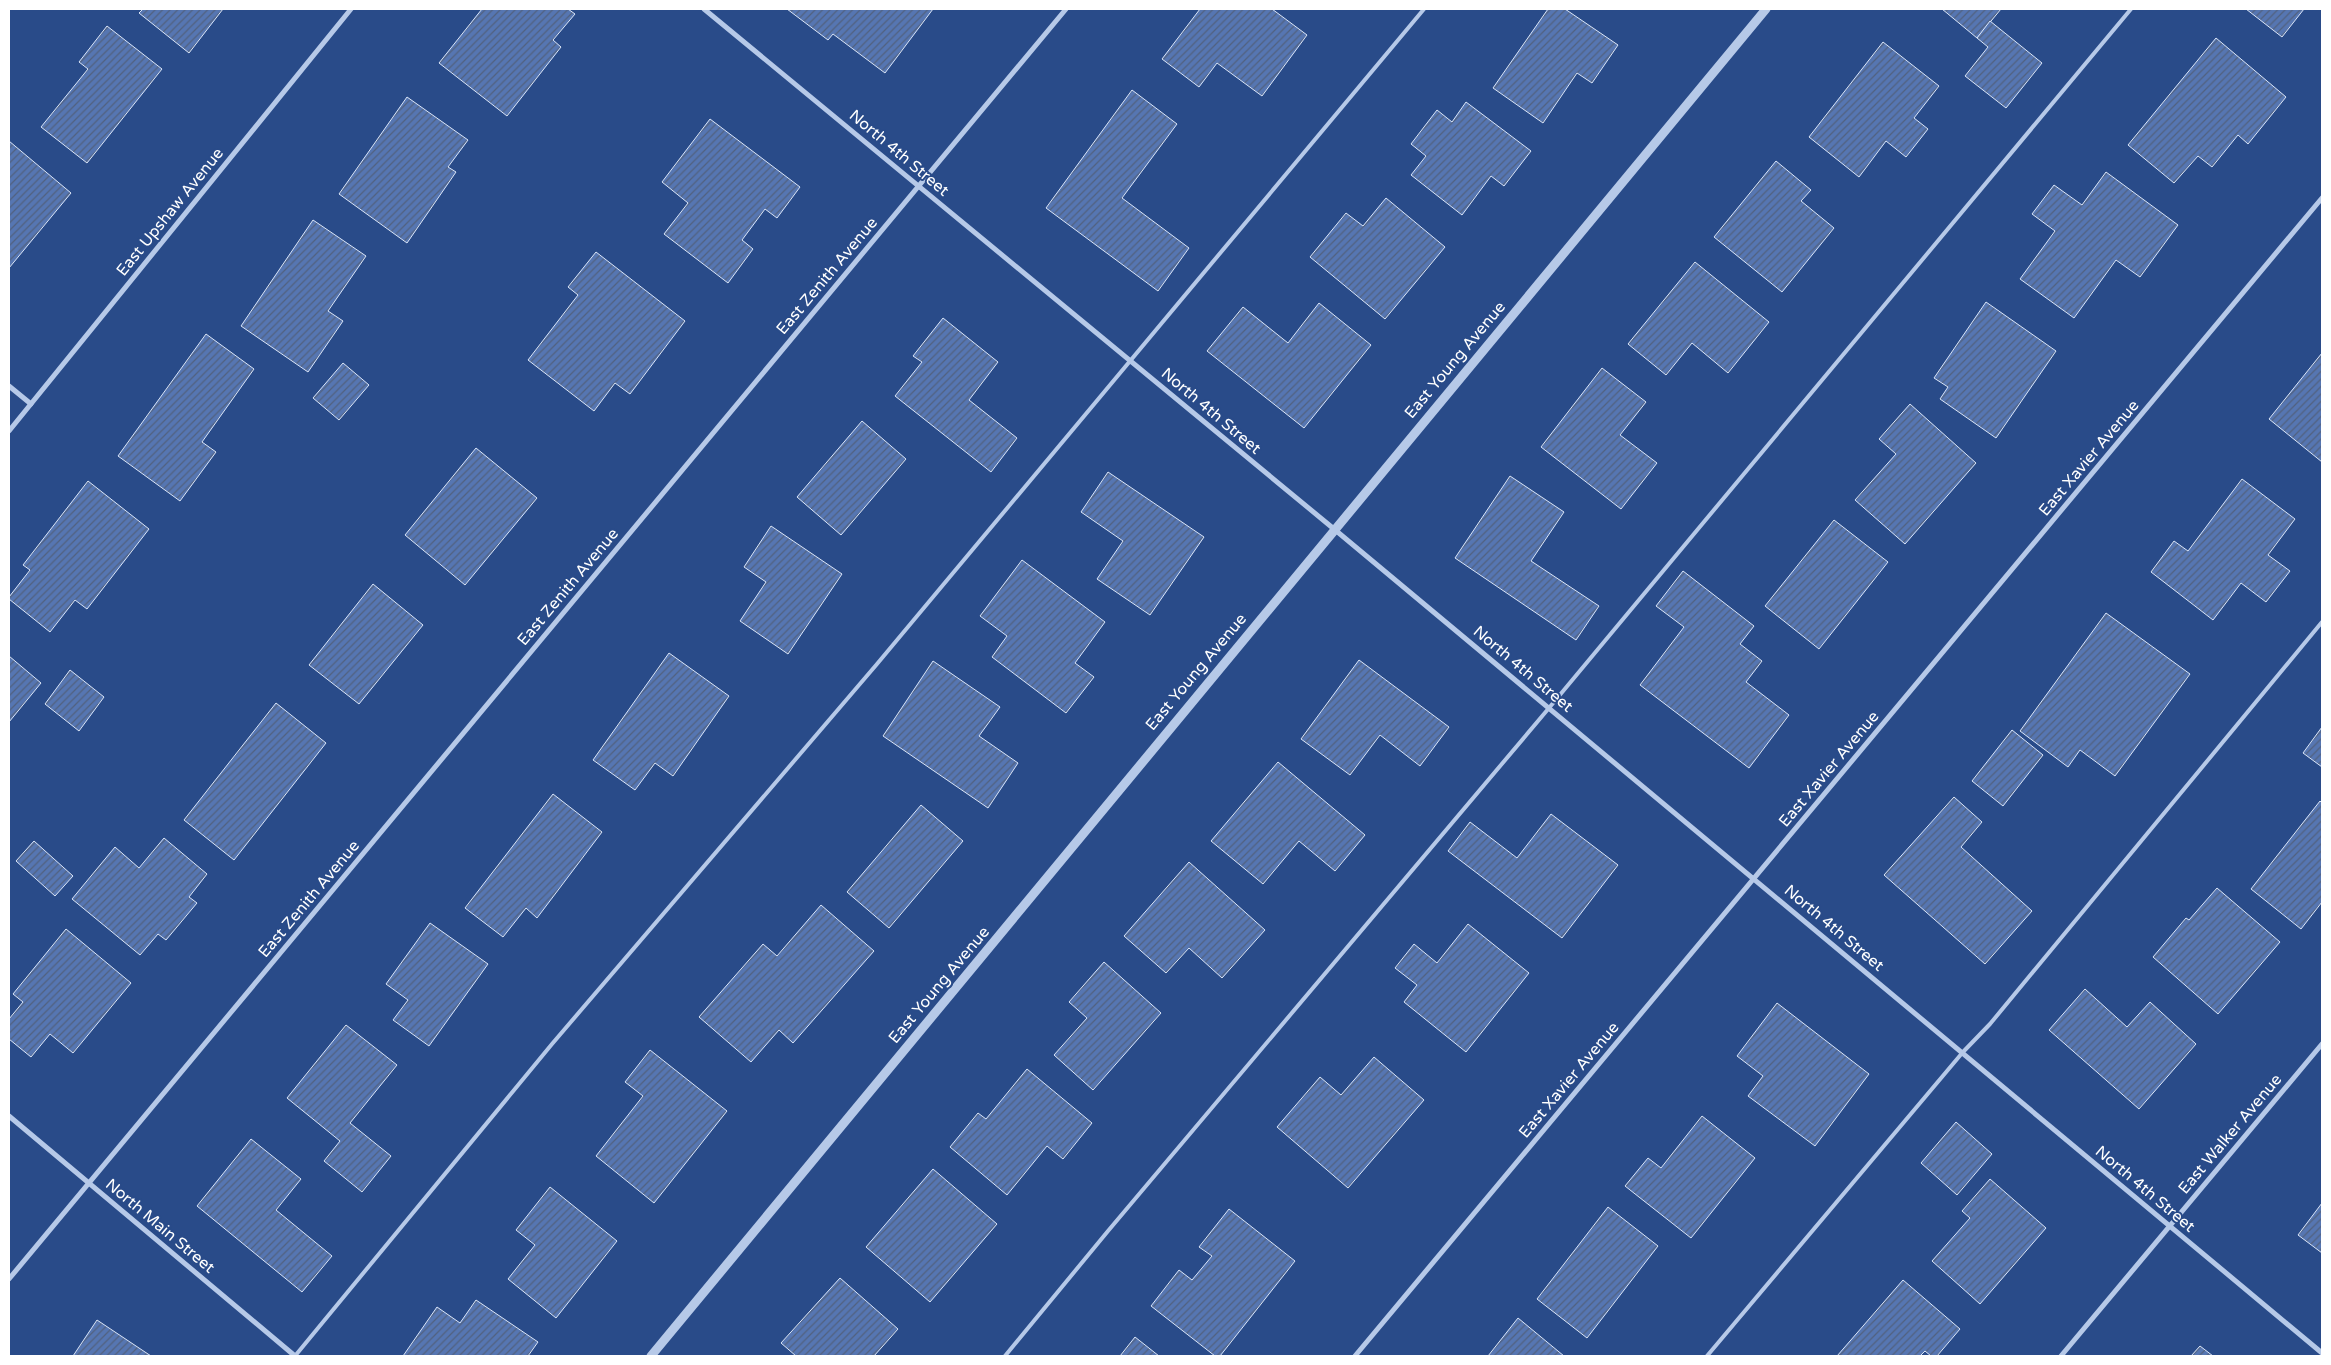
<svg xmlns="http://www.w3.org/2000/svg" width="2331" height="1365" viewBox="0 0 2331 1365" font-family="'Varela Round',sans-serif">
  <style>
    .building { fill: url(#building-hatch); stroke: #dae5f7 }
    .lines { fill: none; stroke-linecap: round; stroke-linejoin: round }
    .service { stroke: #b6c9e8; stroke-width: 4 }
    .minor { stroke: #b6c9e8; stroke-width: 5 }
    .tertiary { stroke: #b6c9e8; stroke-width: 9 }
    .labels { text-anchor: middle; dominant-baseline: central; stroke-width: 4; stroke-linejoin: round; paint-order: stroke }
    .street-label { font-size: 16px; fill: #fff; stroke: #294b89 }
  </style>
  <defs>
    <pattern id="building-hatch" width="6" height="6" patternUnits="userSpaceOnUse" patternTransform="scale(1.25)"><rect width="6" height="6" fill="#5676b2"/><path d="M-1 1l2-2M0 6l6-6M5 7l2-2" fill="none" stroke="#51617f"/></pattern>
  </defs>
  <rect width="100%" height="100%" fill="#294b89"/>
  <g class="building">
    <polygon points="143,9 223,9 189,53 139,13"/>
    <polygon points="482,9 568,9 575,14 553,40 561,47 507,116 439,63"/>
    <polygon points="787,9 933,9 885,73 833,34 828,40"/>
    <polygon points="1200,9 1272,9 1307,35 1262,96 1217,63 1199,87 1162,59"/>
    <polygon points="1548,9 1565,9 1618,45 1592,83 1577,73 1543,123 1493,88"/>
    <polygon points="1942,9 2001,9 1977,38"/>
    <polygon points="2246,9 2304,9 2282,37"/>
    <polygon points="1990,21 2042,63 2006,108 1965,76 1988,47 1977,38"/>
    <polygon points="107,26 162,69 87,163 41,127 88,69 79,62"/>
    <polygon points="2216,38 2286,97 2248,144 2238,135 2212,167 2198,156 2174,183 2128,145"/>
    <polygon points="1883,42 1939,86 1914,118 1928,129 1906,157 1886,141 1859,177 1809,137"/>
    <polygon points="1132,90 1177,124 1122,198 1189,248 1158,291 1046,208"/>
    <polygon points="407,97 468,140 448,167 456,172 407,243 339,194"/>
    <polygon points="1466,102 1531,151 1504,186 1491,176 1462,215 1411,175 1426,156 1411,144 1437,110 1452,122"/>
    <polygon points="710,119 800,187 777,218 765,209 742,240 753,249 728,283 664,234 688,203 662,182"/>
    <polygon points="9,141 71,193 9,268"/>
    <polygon points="1776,161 1811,190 1801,201 1834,228 1782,292 1714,237"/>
    <polygon points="2106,172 2178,225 2140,277 2116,260 2074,318 2020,279 2055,231 2032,214 2054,185 2082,205"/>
    <polygon points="1386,198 1445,247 1385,319 1310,257 1346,213 1363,226"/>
    <polygon points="313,220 366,256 328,311 343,321 308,372 241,326"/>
    <polygon points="596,252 685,321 630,394 615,383 594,411 528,360 578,295 568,287"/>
    <polygon points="1695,262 1769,322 1728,373 1692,343 1666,375 1628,344"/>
    <polygon points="1986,302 2056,351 1996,438 1940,399 1948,387 1934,378"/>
    <polygon points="1319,303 1371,345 1304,428 1207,351 1243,307 1288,343"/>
    <polygon points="943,318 998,362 969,400 1017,438 991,472 895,396 922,362 913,356"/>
    <polygon points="206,334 254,369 202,442 216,452 180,501 118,456"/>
    <polygon points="2322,353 2322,462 2269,419"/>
    <polygon points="343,363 369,385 339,420 313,398"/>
    <polygon points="1602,368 1646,402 1620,435 1657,463 1621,509 1541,447"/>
    <polygon points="1910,404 1976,463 1905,544 1855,500 1896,454 1879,439"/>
    <polygon points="862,421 906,459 841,535 797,497"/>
    <polygon points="476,448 537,498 465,585 405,535"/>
    <polygon points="1108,472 1204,537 1150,615 1097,579 1123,541 1081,512"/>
    <polygon points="1510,476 1564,512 1531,561 1599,606 1576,640 1455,558"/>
    <polygon points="2242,479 2295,519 2268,555 2290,571 2266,602 2241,583 2213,620 2151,572 2174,541 2188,551"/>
    <polygon points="88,481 149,529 87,609 75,600 50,632 9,599 9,597 30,570 23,565"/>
    <polygon points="1834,520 1888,562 1819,649 1765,606"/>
    <polygon points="771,526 842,574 788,654 740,621 766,582 744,567"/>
    <polygon points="1022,560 1105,622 1075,663 1094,677 1066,713 992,657 1007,636 980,616"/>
    <polygon points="1683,571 1754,626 1740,644 1762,661 1746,682 1789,715 1749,768 1640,685 1684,627 1656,606"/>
    <polygon points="373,584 423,625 359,704 309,665"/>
    <polygon points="2106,613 2190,674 2115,776 2080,750 2068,767 2020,731"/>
    <polygon points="669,653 729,696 673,776 655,763 635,790 593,760"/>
    <polygon points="9,656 41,683 9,722"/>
    <polygon points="1359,660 1449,727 1420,766 1380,735 1350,775 1301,739"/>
    <polygon points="933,661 1000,707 979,736 1018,763 988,808 883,736"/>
    <polygon points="70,670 104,697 79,731 45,704"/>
    <polygon points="276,703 326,743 234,860 184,820"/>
    <polygon points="2322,727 2322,767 2303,753"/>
    <polygon points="2012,730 2043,755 2003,806 1972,781"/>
    <polygon points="1278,762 1365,835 1335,871 1299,841 1263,884 1211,841"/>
    <polygon points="553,794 602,832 537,918 526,908 503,937 465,908"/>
    <polygon points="1954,797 1982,822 1961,847 2032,911 1985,964 1884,875"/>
    <polygon points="2320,801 2322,803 2322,902 2301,929 2251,889"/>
    <polygon points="921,805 963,841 889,928 847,892"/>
    <polygon points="1551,814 1618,865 1562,938 1448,851 1470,822 1517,858"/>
    <polygon points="164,838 207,874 189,897 197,903 166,940 158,934 140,955 72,899 115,847 139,868"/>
    <polygon points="34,841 73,876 55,896 16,861"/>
    <polygon points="1189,862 1265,930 1222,978 1189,948 1166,973 1124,936"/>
    <polygon points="2217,888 2280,942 2218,1014 2153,957 2186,918 2189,920"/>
    <polygon points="821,905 874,951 793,1043 779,1030 751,1062 699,1017 763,944 777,956"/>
    <polygon points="430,923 488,964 429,1046 393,1020 408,1000 386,984"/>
    <polygon points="1468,924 1529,973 1466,1052 1404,1002 1417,985 1395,968 1414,944 1437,963"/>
    <polygon points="66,929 131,983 73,1053 50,1034 31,1057 9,1039 9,1019 23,1002 13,994"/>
    <polygon points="1104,962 1161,1013 1093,1090 1054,1055 1087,1018 1069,1002"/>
    <polygon points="2085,989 2127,1027 2150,1002 2196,1044 2139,1109 2049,1030"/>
    <polygon points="1777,1003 1869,1074 1815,1146 1748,1096 1763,1076 1737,1056"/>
    <polygon points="346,1025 397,1065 350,1123 391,1156 362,1192 324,1161 340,1141 287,1098"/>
    <polygon points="650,1050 727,1111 654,1203 596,1156 643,1096 625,1082"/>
    <polygon points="1374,1057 1424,1100 1348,1188 1277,1127 1320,1077 1341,1095"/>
    <polygon points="1027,1069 1092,1123 1063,1159 1047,1146 1007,1195 950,1147 978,1113 986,1119"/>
    <polygon points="1702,1116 1755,1158 1691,1238 1625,1186 1648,1158 1661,1168"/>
    <polygon points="1956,1122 1992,1154 1957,1195 1921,1163"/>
    <polygon points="251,1139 301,1179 276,1210 332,1256 302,1292 197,1206"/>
    <polygon points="933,1169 997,1224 930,1302 866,1247"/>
    <polygon points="1990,1179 2046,1228 1980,1304 1932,1261 1970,1218 1962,1211"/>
    <polygon points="550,1187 617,1241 556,1318 508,1279 535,1245 516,1230"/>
    <polygon points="2322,1203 2322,1253 2298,1235"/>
    <polygon points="1608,1207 1658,1246 1587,1338 1537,1299"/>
    <polygon points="1229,1209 1295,1261 1220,1356 1215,1356 1151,1306 1179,1270 1192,1280 1212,1256 1199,1247"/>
    <polygon points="840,1278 898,1329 874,1356 796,1356 781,1343"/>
    <polygon points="1903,1280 1960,1329 1937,1356 1931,1356 1925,1351 1920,1356 1837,1356"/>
    <polygon points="476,1300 538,1342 528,1356 403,1356 437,1307 460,1323"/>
    <polygon points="1518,1318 1564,1356 1488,1356"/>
    <polygon points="97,1320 151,1356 73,1356"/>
    <polygon points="1135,1337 1159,1356 1120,1356"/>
    <polygon points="2200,1346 2213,1356 2191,1356"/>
  </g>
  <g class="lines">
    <g class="service">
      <polyline points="295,1356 552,1044 877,664 1424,9"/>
      <polyline points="1005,1356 1108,1231 1549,708 2131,9"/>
      <polyline points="1707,1356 1963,1052 1990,1024 2322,622"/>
    </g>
    <g class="minor">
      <polyline points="704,9 1334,529 2322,1353"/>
      <polyline points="9,386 31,404"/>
      <polyline points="9,431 351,9"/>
      <polyline points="9,1116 295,1356"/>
      <polyline points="9,1279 1066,9"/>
      <polyline points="1355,1356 2322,198"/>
      <polyline points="2061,1356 2322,1044"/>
    </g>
    <polyline class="tertiary" points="651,1356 1766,9"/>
  </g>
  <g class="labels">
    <g class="street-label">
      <text transform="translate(899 153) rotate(40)">North 4th Street</text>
      <text transform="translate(170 212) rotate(-51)">East Upshaw Avenue</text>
      <text transform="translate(827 276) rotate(-50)">East Zenith Avenue</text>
      <text transform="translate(1455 360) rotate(-50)">East Young Avenue</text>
      <text transform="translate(1211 411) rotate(40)">North 4th Street</text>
      <text transform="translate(2089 458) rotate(-50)">East Xavier Avenue</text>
      <text transform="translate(568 587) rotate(-50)">East Zenith Avenue</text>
      <text transform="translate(1523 669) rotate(40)">North 4th Street</text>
      <text transform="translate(1196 672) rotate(-50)">East Young Avenue</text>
      <text transform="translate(1829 769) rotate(-50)">East Xavier Avenue</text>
      <text transform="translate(309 899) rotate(-50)">East Zenith Avenue</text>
      <text transform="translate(1834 928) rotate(40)">North 4th Street</text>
      <text transform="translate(939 985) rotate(-50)">East Young Avenue</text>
      <text transform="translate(1569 1080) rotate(-50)">East Xavier Avenue</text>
      <text transform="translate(2230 1134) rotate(-50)">East Walker Avenue</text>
      <text transform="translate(2145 1189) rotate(40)">North 4th Street</text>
      <text transform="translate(160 1226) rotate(40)">North Main Street</text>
    </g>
  </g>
  <rect width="2331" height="1365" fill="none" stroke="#ffffff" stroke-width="20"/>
</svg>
